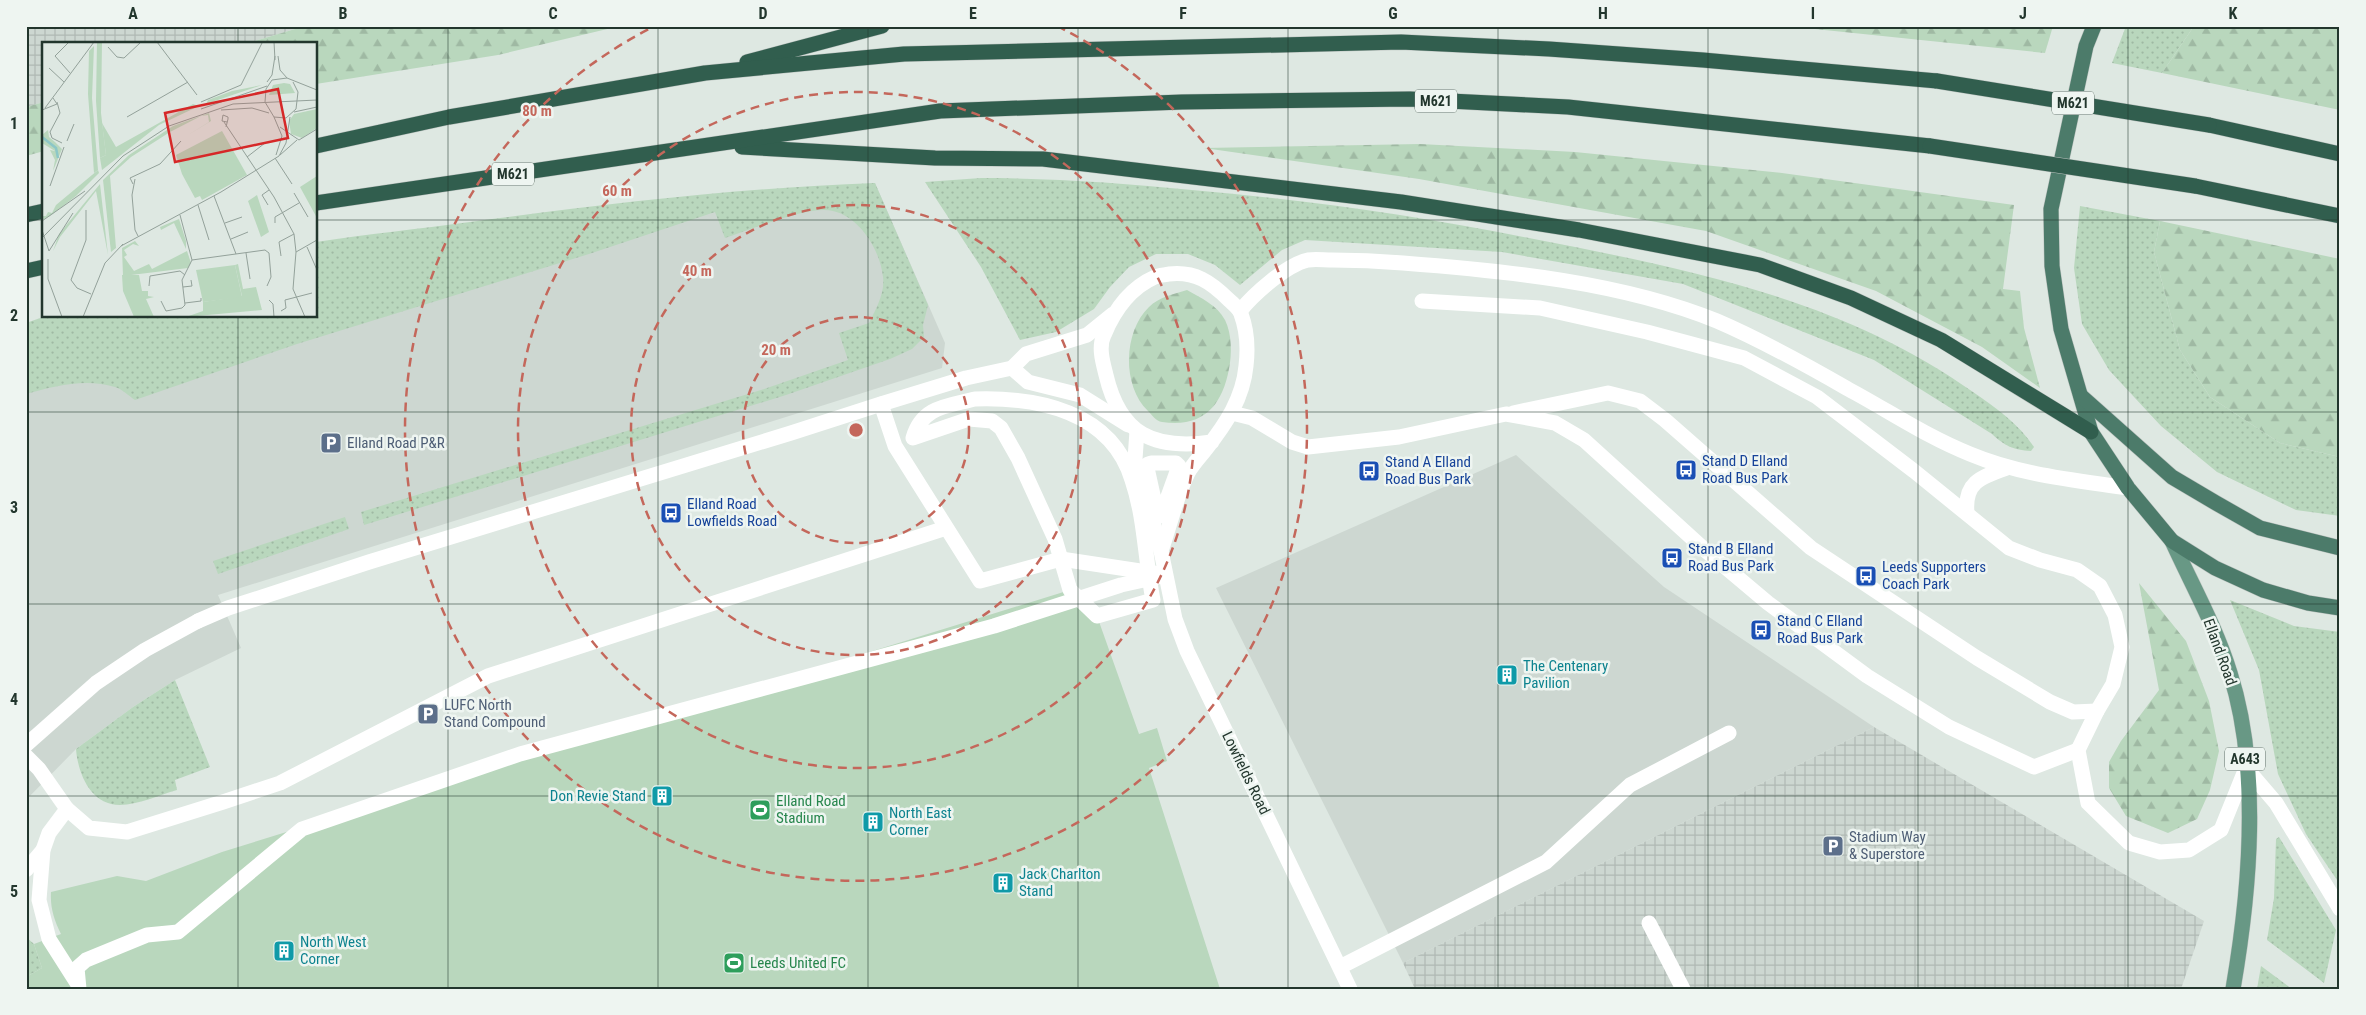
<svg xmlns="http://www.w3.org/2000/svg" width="2366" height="1015" viewBox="0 0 2366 1015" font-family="'Roboto Condensed',sans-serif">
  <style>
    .built { fill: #cdd7d1 }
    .industrial { fill: url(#industrial-grid) }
    .grass { fill: url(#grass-dots) }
    .forest { fill: url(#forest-firs) }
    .garden { fill: #b9d7bd }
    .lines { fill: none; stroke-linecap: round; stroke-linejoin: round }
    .primary-casing { stroke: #bdc3c0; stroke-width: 16 }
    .trunk-casing { stroke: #bdc3c0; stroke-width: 16 }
    .motorway-casing { stroke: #bdc3c0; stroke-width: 16 }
    .service { stroke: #fff; stroke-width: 15 }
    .pedestrian { stroke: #fff; stroke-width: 15 }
    .minor { stroke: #fff; stroke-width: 15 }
    .tertiary { stroke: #fff; stroke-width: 15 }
    .primary { stroke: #689885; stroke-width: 15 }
    .trunk { stroke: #4c7b6a; stroke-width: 15 }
    .motorway { stroke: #315e4e; stroke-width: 15 }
    .motorway-bridge-casing { stroke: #bdc3c0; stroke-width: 16; stroke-linecap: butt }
    .motorway-bridge { stroke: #315e4e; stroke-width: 15 }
    .grid { fill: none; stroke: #22362d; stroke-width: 1; stroke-opacity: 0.55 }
    .ring { fill: none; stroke: #c4675b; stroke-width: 2.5; stroke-dasharray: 9 6 }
    .labels { text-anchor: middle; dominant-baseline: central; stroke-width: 5; stroke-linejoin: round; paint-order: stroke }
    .shield { fill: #eef5f1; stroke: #5f6f68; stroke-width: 1 }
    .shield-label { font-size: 14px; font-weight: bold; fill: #22362d }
    .service-label { font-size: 15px; fill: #4e5e75; stroke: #eef5f1; text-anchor: start }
    .transit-label { font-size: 15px; fill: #164399; stroke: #eef5f1; text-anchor: start }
    .street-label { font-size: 15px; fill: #22362d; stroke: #eef5f1 }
    .culture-label { font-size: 15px; fill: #0d838f; stroke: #eef5f1; text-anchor: start }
    .leisure-label { font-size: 15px; fill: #27864d; stroke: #eef5f1; text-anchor: start }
    .inset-river { fill: none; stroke: #8cc7c7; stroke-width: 2.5 }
    .inset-road { fill: none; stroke: #93a19a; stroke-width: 1 }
    .view { fill: #d62828; fill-opacity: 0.15; stroke: #d62828; stroke-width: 2.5 }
    .inset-edge { fill: none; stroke: #22362d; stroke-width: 2.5 }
    .centre { fill: #c4675b; stroke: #eef5f1; stroke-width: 2.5 }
    .ring-label { font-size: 15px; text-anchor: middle; font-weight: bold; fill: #c4675b; stroke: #eef5f1; stroke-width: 5; stroke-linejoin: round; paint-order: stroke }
    .neatline { fill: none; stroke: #22362d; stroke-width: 2 }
    .grid-label { font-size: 16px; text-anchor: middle; font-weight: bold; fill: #22362d }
  </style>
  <defs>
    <pattern id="industrial-grid" width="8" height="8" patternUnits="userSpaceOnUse" patternTransform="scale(1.25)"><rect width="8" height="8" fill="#cdd7d1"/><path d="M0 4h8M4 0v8" fill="none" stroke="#b0b9b4"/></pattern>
    <pattern id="grass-dots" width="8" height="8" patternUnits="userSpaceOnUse" patternTransform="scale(1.25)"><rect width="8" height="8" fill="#b9d7bd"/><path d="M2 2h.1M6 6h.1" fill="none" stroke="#9fb9a3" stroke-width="1.8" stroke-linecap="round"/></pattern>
    <pattern id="forest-firs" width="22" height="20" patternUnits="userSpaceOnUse" patternTransform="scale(1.25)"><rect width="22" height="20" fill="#b9d7bd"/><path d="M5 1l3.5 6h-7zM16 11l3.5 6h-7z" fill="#9fb9a3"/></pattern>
  </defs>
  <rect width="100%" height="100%" fill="#dee8e2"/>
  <g class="built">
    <polygon points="875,183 945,343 942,368 218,595 241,648 175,680 133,707 76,749 26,800 26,384 316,316 736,197"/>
    <polygon points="1516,455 1664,587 1874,727 1403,963 1216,588"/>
  </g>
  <g class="industrial">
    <polygon points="26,26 305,26 245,44 44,44 44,102 26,107"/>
    <polygon points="1874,727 2204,921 2181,989 1415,989 1403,963"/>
  </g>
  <g class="grass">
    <polygon points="2126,26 2194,26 2162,73 2112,63"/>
    <path d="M981 178C1052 178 1122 183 1192 190 1307 200 1421 216 1534 239 1687 269 1843 299 1973 392 1995 407 2019 424 2034 447L2031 451C2013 450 2005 446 1992 434L1874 360 1683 284 1502 252 1305 240 1282 250 1240 285 1215 265 1188 254H1156L1129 267 1110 287 1094 309 1056 332 1020 340 981 267 925 182Z"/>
    <path d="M875 183 928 305 923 325 924 337 912 349 890 359 786 395 364 525 361 512 761 390 848 360 839 333 869 323C876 309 885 293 883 277 880 248 856 210 824 210 797 210 753 229 725 238L715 212 589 254 297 344 135 400C129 396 122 389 115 387 85 378 55 386 26 394V323L46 316H316V242C367 234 419 229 470 222 605 204 739 188 875 183Z"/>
    <polygon points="2080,206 2160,221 2154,252 2180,350 2210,397 2280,443 2340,457 2340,516 2296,510 2217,472 2161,426 2109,370 2082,324 2074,268"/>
    <polygon points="345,517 349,529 218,574 213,561"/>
    <polygon points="2230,600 2294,626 2340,632 2339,883 2306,834 2278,774 2259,670"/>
    <path d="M175 680 210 767 175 780 177 790C159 795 138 805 120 805 90 805 78 773 76 749L133 707Z"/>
    <polygon points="2279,837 2336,930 2324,983 2267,940 2274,898 2276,839"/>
    <polygon points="26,937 34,944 42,968 26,977"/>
    <polygon points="2261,966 2292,989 2257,989"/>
  </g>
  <g class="forest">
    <polygon points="305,26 620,26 498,55 316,84 316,44 245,44"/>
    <polygon points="1786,26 2053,26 2045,53"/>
    <polygon points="2194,26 2340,26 2340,110 2162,73"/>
    <polygon points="44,102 44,151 26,156 26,107"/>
    <polygon points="1420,144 1575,152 1782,173 2014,205 2003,289 2020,291 2024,328 2040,388 1982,347 1876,291 1706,231 1419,179 1204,148"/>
    <polygon points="2160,221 2340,259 2340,457 2280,443 2210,397 2180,350 2154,252"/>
    <path d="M1187 290C1201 298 1217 305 1225 320 1232 334 1232 354 1229 369 1222 406 1203 428 1162 422 1156 421 1152 415 1148 411 1122 386 1123 332 1149 307 1159 297 1174 294 1187 290Z"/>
    <polygon points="2139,583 2186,641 2209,701 2219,751 2210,790 2197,819 2168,833 2126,816 2109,788 2109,762 2121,741 2159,690"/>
  </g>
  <path class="garden" d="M1070 590 1097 616 1139 734 1157 728 1167 761 1149 768 1220 989H26V977L42 968 34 944 61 934C54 920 50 907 51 892L117 876 146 881 222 852Z"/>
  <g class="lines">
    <g class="primary-casing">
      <path id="primary" d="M2172 541C2192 585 2216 627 2230 673 2261 770 2250 890 2233 989"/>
    </g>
    <g class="trunk-casing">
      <g id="trunk">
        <polyline points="2094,26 2086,46 2051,209 2052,266 2061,329 2091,432 2128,488 2172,541 2215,568 2263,590 2308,603 2340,608"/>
        <polyline points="2081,396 2172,477 2216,503 2260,528 2340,548"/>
      </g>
    </g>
    <g class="motorway-casing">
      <g id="motorway">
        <polyline points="747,62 882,26"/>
        <polyline points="2209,125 2340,154"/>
        <polyline points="316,146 449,117 705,73 904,54 1401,42 1549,49 1703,60 1937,81"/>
        <polyline points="742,147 935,158 1043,159 1401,202 1579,230 1760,265 1851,298 1941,340 2091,432"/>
        <polyline points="2195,186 2340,216"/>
        <polyline points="316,203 940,111 1182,102 1410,99 1568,107 1930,146"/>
        <polyline points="26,215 44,211"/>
        <polyline points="26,271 44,267"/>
      </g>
    </g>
    <g class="service">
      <polyline points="1422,301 1540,308 1647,332 1744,358 1817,397 1914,471 2009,548 2040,560 2077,570 2100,586 2115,615 2122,647 2113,684 2097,711 2078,750 2088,803 2129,843 2160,852 2189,850 2221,830 2246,768"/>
      <path d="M1240 311C1254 294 1286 265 1308 260 1315 259 1324 260 1332 260 1356 260 1379 261 1403 263 1506 271 1621 282 1717 321 1759 339 1808 366 1848 389 1889 411 1927 437 1970 454 2020 475 2075 480 2128 488"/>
      <polyline points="1012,368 1028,382 1080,395 1128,425"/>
      <polyline points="881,404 895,446 980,581 1061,559 1160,574"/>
      <polyline points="1232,413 1252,418 1292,442 1308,447 1399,437 1506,414 1555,423 1584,440 1705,550 1768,603 1867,676 1949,727 2034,767 2078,750"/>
      <polyline points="1513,413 1608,393 1640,401 1665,420 1811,548 1977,658 2050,702 2073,712 2097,711"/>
      <path d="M1967 513C1964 482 1981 477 2007 468"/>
      <polyline points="198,621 228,608 369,562 791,433 881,404 966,378 1012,368 1026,354 1087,335 1113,314"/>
      <polyline points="26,756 39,769 67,809 49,833 43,850 39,900 49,939 77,983"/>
      <polyline points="67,809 89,828 127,832 223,802 280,783 488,676 946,528"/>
      <polyline points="26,870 43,850"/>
      <polyline points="1649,923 1683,989"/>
      <polyline points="1340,967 1546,862 1630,785 1729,733"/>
      <polyline points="79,989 77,968 86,960 147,935 178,932 302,829 520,754 994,626 1121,585 1162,576"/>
    </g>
    <g class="pedestrian">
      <path d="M975 399C1037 397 1111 411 1132 480 1145 518 1145 560 1153 600L1097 616 1070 590 1055 539 1018 458 1001 428 992 421 969 419 913 438C922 406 948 406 975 399Z"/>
      <polygon points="1151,463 1176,463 1179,466 1161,516 1157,513 1147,468 1148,464"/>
    </g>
    <g class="minor">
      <polyline points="1137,431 1135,459 1161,551 1175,619 1187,651 1350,989"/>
      <path d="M1161 551C1170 526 1176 497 1188 473 1192 465 1200 457 1206 449 1226 424 1243 398 1246 366 1248 349 1247 330 1241 314 1239 308 1233 304 1229 300 1211 282 1195 271 1169 274 1165 275 1159 275 1155 277 1130 288 1114 311 1104 335 1098 347 1103 363 1106 375 1120 435 1154 450 1212 442"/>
      <polyline points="26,745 96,683 145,650 198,621"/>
    </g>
    <polyline class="tertiary" points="2246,768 2276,803 2340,909"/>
    <use href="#primary" class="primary"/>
    <use href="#trunk" class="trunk"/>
    <use href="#motorway" class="motorway"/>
    <g class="motorway-bridge-casing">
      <g id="motorway-bridge">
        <polyline points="1937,81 2209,125"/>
        <polyline points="1930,146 2195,186"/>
      </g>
    </g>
    <use href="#motorway-bridge" class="motorway-bridge"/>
  </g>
  <path class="grid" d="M238 26V44M448 26V989M658 26V989M868 26V989M1078 26V989M1288 26V989M1498 26V989M1708 26V989M1918 26V989M2128 26V989M26 220H44M316 220H2340M238 316V989M26 412H2340M26 604H2340M26 796H2340"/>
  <g class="ring">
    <circle cx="856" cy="430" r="113"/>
    <circle cx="856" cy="430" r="225"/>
    <circle cx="856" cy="430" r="338"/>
    <path d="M1057 26A451 451 0 1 1 655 26"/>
  </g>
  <defs>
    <g id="parking-square" transform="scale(1.125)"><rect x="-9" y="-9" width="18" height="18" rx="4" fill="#5c6f8a" stroke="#eef5f1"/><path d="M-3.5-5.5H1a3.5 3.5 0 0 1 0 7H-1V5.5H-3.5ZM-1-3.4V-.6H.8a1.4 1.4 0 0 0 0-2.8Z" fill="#fff"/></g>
    <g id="bus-square" transform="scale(1.125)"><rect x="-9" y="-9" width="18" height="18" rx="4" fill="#1a4fb4" stroke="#eef5f1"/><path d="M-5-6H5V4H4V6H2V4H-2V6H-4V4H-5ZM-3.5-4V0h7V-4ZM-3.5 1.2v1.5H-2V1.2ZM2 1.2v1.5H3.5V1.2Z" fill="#fff"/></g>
    <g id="building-square" transform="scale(1.125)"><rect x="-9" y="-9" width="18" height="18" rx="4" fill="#0f9aa8" stroke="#eef5f1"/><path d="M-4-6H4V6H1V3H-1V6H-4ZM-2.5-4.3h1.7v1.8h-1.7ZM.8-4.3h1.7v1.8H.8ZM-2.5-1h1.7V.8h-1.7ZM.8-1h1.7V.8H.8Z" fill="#fff"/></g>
    <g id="stadium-square" transform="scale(1.125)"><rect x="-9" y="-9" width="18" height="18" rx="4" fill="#2e9e5b" stroke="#eef5f1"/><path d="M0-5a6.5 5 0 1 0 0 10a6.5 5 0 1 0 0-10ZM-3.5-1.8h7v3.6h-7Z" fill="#fff"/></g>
  </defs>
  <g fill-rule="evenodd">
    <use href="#parking-square" x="331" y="443"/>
    <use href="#bus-square" x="1686" y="470"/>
    <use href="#bus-square" x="1369" y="471"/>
    <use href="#bus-square" x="671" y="513"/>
    <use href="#bus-square" x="1672" y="558"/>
    <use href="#bus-square" x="1866" y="576"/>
    <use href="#bus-square" x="1761" y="630"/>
    <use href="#building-square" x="1507" y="675"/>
    <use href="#parking-square" x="428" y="714"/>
    <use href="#building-square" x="662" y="796"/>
    <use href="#stadium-square" x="760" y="810"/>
    <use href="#building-square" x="873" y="822"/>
    <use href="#parking-square" x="1833" y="846"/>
    <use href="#building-square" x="1003" y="883"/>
    <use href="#building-square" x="284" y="951"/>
    <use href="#stadium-square" x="734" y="963"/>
  </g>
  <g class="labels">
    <g class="shield">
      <rect x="1415" y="89.5" width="42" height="23" rx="4"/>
      <rect x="2052" y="91.5" width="42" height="23" rx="4"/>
      <rect x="492" y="162.5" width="42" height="23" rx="4"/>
      <rect x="2225" y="747.5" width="40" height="23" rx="4"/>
    </g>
    <g class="shield-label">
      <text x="1436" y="101">M621</text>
      <text x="2073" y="103">M621</text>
      <text x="513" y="174">M621</text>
      <text x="2245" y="759">A643</text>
    </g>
    <g class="service-label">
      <text x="347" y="443">Elland Road P&amp;R</text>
      <text x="444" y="705">LUFC North<tspan x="444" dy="17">Stand Compound</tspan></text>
      <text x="1849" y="837">Stadium Way<tspan x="1849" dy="17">&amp; Superstore</tspan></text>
    </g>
    <g class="transit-label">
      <text x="1702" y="461">Stand D Elland<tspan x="1702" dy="17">Road Bus Park</tspan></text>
      <text x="1385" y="462">Stand A Elland<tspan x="1385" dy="17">Road Bus Park</tspan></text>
      <text x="687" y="504">Elland Road<tspan x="687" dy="17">Lowfields Road</tspan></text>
      <text x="1688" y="549">Stand B Elland<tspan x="1688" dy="17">Road Bus Park</tspan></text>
      <text x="1882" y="567">Leeds Supporters<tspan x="1882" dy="17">Coach Park</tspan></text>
      <text x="1777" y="621">Stand C Elland<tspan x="1777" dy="17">Road Bus Park</tspan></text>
    </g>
    <g class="street-label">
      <text transform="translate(2220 652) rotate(70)">Elland Road</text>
      <text transform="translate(1246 773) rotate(64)">Lowfields Road</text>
    </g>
    <g class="culture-label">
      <text x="1523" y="666">The Centenary<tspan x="1523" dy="17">Pavilion</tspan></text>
      <text x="646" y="796" text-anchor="end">Don Revie Stand</text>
      <text x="889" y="813">North East<tspan x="889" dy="17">Corner</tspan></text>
      <text x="1019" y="874">Jack Charlton<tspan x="1019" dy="17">Stand</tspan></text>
      <text x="300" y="942">North West<tspan x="300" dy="17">Corner</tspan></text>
    </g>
    <g class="leisure-label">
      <text x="776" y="801">Elland Road<tspan x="776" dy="17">Stadium</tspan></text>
      <text x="750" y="963">Leeds United FC</text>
    </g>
  </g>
  <g transform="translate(42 42)">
    <rect width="275" height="275" fill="#dee8e2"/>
    <path d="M55 0H60L59 71 64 113 58 116 54 59ZM52 4 50 56 56 128 52 131 46 52 47 9ZM167 71 169 79 146 93 167 80 166 73 159 74 128 90 89 115 68 134 74 206 69 210 61 138 87 113 131 84ZM13 100 20 107 11 129 13 118 8 108 13 109ZM58 142 66 213 54 149 18 195 11 209 17 192ZM137 177 144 199V207L132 181 119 188 118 185ZM196 222 201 247 214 245 220 268 144 275 161 269V260L200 254 193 223Z" fill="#b9d7bd"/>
    <path d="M242 41 248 42 253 51 227 53 231 43ZM220 43 164 62 166 58 190 49ZM151 62 157 64 117 83 60 128 58 116 64 113 60 81 74 105ZM275 67V86L260 96 249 92 247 79 252 72ZM6 88 7 95 13 100V109L0 101V93ZM56 128 57 131 34 154 8 174 0 178V174H4L6 170 10 171 14 163ZM93 199 97 204 91 202 82 208 85 213 82 215 92 229 107 222 110 227 145 209 149 221 146 226 81 234 80 206Z" fill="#b9d7bd"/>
    <path d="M275 134V176L258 145ZM215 153 227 190 219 195 206 159ZM193 223 200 255 161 260 154 228ZM80 233H97L100 249H106V254L112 255 104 257 112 275H92L81 249Z" fill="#b9d7bd"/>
    <path d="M180 89 205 133 160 158 158 154 153 156 140 132 134 113Z" fill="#b9d7bd"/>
    <path class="inset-river" d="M0 95 14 106 16 116"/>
    <path class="inset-road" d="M27 0 13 14 28 31M115 0 155 53M232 0 233 18M66 5 75 15 82 16 99 0M236 14 238 28 245 36M7 26 22 40M225 40 230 33 233 14M251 40 256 50 254 67 244 76 232 75 223 60 224 47 230 38 245 36 275 48M15 60 18 71 8 90 10 96 20 101M159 60 199 43 220 1M3 66 52 0M159 67 225 44M0 68 15 62 11 56M179 68 210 66 227 71M252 70 275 65M85 75 146 40M232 75 240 94 234 113M182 80 232 155 252 192 254 210 251 247 263 275M184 85 186 77V75L181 73 180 79 185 80M238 85 257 98 275 87M25 99 32 82M238 113 255 98M205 115 223 101M233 116 250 142M93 137 90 153 93 188 96 194M91 142 88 136 118 122 139 99M8 144 22 105M252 151 266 175M172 154 194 212M156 163 167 198M226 163 220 153 227 148M44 168V198L29 238 35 246 49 252M0 179 43 149M183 181 200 175M233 181V175L257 161M0 188 7 209M0 196 81 114 127 84 191 62 275 58M189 197 206 190M79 204 179 150 237 114 244 101 248 75M265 205 275 228M7 209 31 171M254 210 275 198M204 211 208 237M239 214 237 200 252 192M6 217V237L20 275M150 218 223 208 227 211 229 235 225 244M107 244 108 234 138 229 143 233M141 245 150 244 149 238M227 258 231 262 232 275M119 259 124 269 140 266 143 263 140 238 150 218 138 173M143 261 159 259V256M239 269 244 266 243 258 270 251M41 275 63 221 81 202"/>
    <path class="view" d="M236 47 246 96 133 120 123 71Z"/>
    <rect width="275" height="275" class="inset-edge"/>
  </g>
  <circle cx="856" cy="430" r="8" class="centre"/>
  <g class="ring-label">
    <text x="537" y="116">80 m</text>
    <text x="617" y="196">60 m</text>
    <text x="697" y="276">40 m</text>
    <text x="776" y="355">20 m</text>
  </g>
  <rect width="2366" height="1015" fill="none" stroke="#eef5f1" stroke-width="55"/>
  <rect x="28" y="28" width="2310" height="960" class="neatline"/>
  <g class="grid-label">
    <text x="133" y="19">A</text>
    <text x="343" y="19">B</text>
    <text x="553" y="19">C</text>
    <text x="763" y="19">D</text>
    <text x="973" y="19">E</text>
    <text x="1183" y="19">F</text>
    <text x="1393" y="19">G</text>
    <text x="1603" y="19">H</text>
    <text x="1813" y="19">I</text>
    <text x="2023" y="19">J</text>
    <text x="2233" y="19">K</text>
    <text x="14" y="129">1</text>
    <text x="14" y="321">2</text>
    <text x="14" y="513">3</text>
    <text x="14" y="705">4</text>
    <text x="14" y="897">5</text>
  </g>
</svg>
